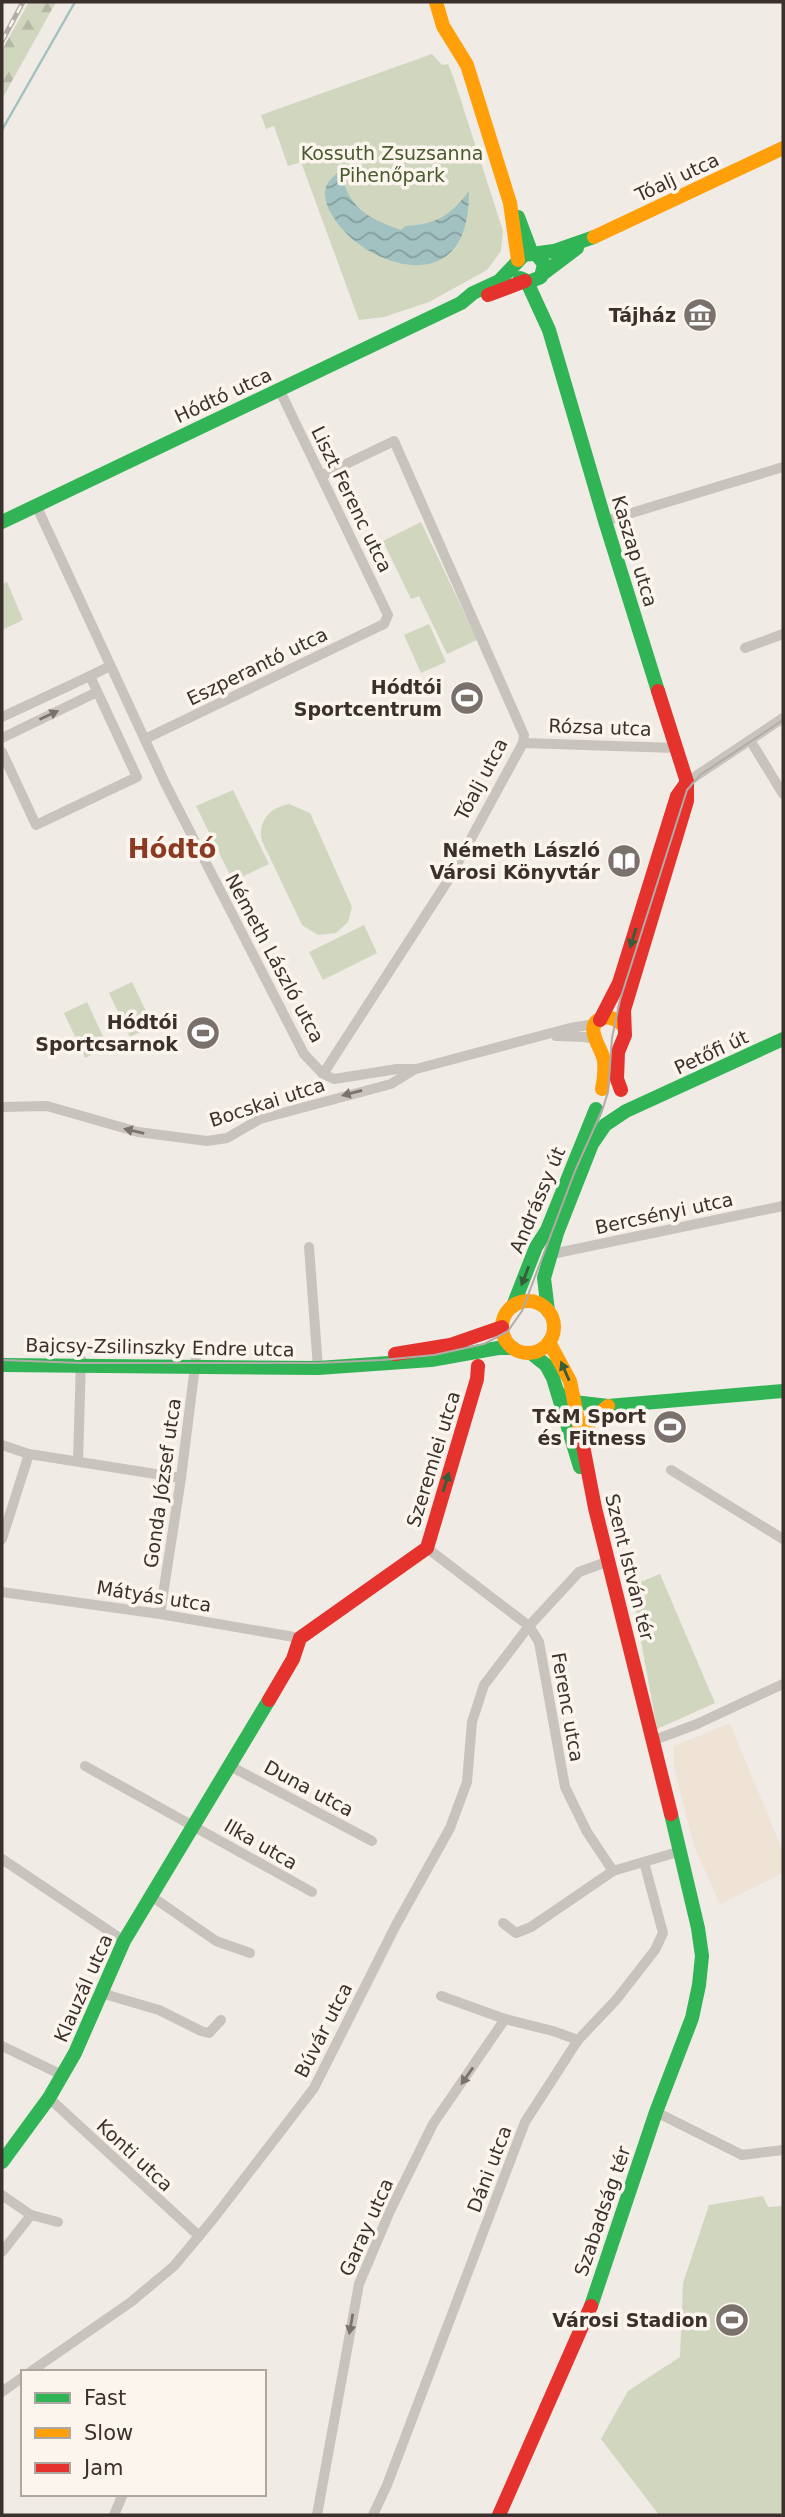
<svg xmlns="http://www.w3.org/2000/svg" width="785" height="2517" viewBox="0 0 785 2517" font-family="'DejaVu Sans',sans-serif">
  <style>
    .green { fill: #d1d6bf }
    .forest { fill: url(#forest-firs) }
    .plaza { fill: #eee3d5 }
    .water { fill: url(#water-waves) }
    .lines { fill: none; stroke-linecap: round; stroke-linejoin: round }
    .stream { stroke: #a1c2c1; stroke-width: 2.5 }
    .street { stroke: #c9c3be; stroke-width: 10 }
    .fast { stroke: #30b455; stroke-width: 14 }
    .slow { stroke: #ff9f0a; stroke-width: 14 }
    .jam { stroke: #e5322d; stroke-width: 14 }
    .tram { stroke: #b1aca8; stroke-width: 2 }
    .rail-casing { stroke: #b1aca8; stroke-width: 5 }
    .rail { stroke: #fbf5ee; stroke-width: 2.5; stroke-dasharray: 8; stroke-linecap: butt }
    .oneway { fill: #7b726d }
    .oneway2 { fill: #375e3a }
    .labels { text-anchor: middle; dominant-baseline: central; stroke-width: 7; stroke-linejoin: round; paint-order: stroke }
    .park-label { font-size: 19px; fill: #4a5a2e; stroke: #fbf5ee }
    .street-label { font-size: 19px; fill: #3b302b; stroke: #fbf5ee }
    .poi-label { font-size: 19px; font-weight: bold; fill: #3b302b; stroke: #fbf5ee; text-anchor: end }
    .district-label { font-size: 26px; font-weight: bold; fill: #8c3b22; stroke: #fbf5ee }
  </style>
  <defs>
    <pattern id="forest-firs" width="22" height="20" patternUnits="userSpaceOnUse" patternTransform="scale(1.75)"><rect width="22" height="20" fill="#d1d6bf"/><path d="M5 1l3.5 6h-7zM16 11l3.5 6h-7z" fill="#b4b8a4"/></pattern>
    <pattern id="water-waves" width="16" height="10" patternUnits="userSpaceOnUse" patternTransform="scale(1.75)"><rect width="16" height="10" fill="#a1c2c1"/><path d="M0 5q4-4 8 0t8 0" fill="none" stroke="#849e9d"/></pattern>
  </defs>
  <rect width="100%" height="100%" fill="#f0ebe5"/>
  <g class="green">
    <polygon points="432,54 442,65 448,64 454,79 503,231 501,251 487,270 429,302 384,317 359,320 301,162 288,166 274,126 266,129 261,115"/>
    <polygon points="421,522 477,640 447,654 419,596 411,599 383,541"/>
    <polygon points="7,582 23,620 2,630 2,585"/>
    <polygon points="429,624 446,662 421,673 404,635"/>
    <polygon points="233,790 269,864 233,881 196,806"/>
    <path d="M289 804 310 813 352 907 348 922 336 933 318 935 302 925 262 841C257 822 270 807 289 804Z"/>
    <polygon points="364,925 377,953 323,980 309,952"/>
    <polygon points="132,982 153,1026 130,1037 109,993"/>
    <polygon points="87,1002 108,1047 85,1058 64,1013"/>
    <polygon points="660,1574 715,1703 657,1729 631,1586"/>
    <polygon points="763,2196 768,2207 783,2206 783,2515 659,2515 601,2439 628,2391 680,2357 683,2283 709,2205"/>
  </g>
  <polygon class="forest" points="29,2 56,2 2,99 2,50"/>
  <polygon class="plaza" points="730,1723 783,1852 783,1873 720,1904 694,1846 674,1768 674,1746"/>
  <path class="water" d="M337 173C344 182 345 188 350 197 362 216 381 223 401 230L405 226C437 224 450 216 469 191 469 208 467 228 458 243 430 288 359 256 336 221 330 213 324 201 325 191 326 183 332 178 337 173Z"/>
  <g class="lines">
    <polyline class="stream" points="2,130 75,2"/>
    <g class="street">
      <polyline points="321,476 394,441 524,735 523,743 449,879 323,1074"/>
      <polyline points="36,505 165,783 304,1054 323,1074 334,1079 397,1069 416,1069 570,1028 596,1024"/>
      <polyline points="605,521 783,467"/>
      <polyline points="745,648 783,634"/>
      <polyline points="2,717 90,676"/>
      <polyline points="2,738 97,692"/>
      <polyline points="145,739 384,624 388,615 279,389"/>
      <polyline points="750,740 783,794"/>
      <polyline points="523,743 676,748"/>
      <polyline points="2,752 36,825 137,777 90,676 110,666"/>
      <polyline points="687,782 783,718"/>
      <polyline points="556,1036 584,1037 594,1039"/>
      <polyline points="2,1107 47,1106 138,1132 207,1141 227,1138 260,1119 391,1084 415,1069"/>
      <polyline points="309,1247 318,1368"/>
      <polyline points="552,1254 783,1206"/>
      <polyline points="2,1445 29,1454 181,1478"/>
      <polyline points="78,1461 81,1359"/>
      <polyline points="671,1470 783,1539"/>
      <polyline points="2,1539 29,1454"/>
      <polyline points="427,1548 529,1626 539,1642 565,1787 587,1832 613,1871"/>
      <polyline points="2,1592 160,1614 300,1638"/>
      <polyline points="160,1614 181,1478 196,1358"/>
      <polyline points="652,1741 697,1724 783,1684"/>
      <polyline points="85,1766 312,1892"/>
      <polyline points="230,1766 372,1841"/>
      <polyline points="2,1859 124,1941"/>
      <polyline points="151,1896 216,1941 250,1953"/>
      <polyline points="503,1923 516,1933 531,1927 613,1871 681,1851"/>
      <polyline points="101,1993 159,2010 201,2031 209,2033 221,2020"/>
      <polyline points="441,1996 505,2019 553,2031 578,2040"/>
      <polyline points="2,2046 62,2075"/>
      <polyline points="49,2098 199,2236"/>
      <polyline points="656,2112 742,2155 783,2150"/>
      <polyline points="2,2195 31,2215 58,2222"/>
      <polyline points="2,2252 31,2215"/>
      <polyline points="30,2372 131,2302 174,2266 214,2218 314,2088 396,1925 450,1828 467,1782 472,1722 484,1685 529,1626 579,1572 609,1561"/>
      <polyline points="2,2392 23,2377"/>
      <polyline points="114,2515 123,2494"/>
      <polyline points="317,2515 359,2284 390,2211 433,2124 505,2019"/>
      <polyline points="373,2515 387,2485 525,2122 578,2040 616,2000 655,1950 663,1933 644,1862"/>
    </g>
    <g class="fast">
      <polyline points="518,217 532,254"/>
      <polyline points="544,273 577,248"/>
      <polyline points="520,278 529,282 541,277 544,264 536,254"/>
      <polyline points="527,282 549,330 605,521 658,691"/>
      <polyline points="2,522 461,303 473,293 499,281 524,255 554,251 594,237"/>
      <polyline points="513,1306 536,1247 547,1230 596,1109"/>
      <polyline points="548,1311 544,1278 557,1233 592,1144 605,1125 626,1111 783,1039"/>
      <polyline points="531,1353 546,1365 553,1378 580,1467"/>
      <polyline points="2,1365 318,1368 431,1360 498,1348 513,1348"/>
      <polyline points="560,1394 574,1402 608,1406 783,1391"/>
      <polyline points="2,2162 49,2098 75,2053 124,1941 269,1700"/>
      <polyline points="591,2306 656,2112 692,2018 699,1985 702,1956 698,1928 671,1814"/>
    </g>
    <g class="slow">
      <polyline points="436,2 443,26 467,65 510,203 518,260"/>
      <polyline points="594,237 783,148"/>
      <path d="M602 1089C604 1080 605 1071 604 1061 603 1049 581 1025 603 1018 611 1016 617 1020 623 1025"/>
      <circle cx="528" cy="1327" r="26"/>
      <polyline points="549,1342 570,1381 581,1435"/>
      <polyline points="585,1440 589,1422 608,1406"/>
    </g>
    <g class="jam">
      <polyline points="488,295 525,281"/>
      <polyline points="600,1020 619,983 677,796 687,782"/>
      <polyline points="621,1090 617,1079 618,1052 625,1035 624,1010 687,801 687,782 658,691"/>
      <polyline points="395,1354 450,1345 502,1327"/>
      <polyline points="581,1435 595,1508 671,1814"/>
      <polyline points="269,1700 293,1659 300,1638 427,1548 477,1379 478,1366"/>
      <polyline points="499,2515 591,2306"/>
    </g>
    <polyline class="tram" points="2,1360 81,1363 317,1363 382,1360 434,1355 484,1344 508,1331 522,1311 575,1171 603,1108 608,1092 612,1038 620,1000 687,790 700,775 783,720"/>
    <g class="rail-casing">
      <polyline id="rail" points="2,41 23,2"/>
    </g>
    <use href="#rail" class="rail"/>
  </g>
  <defs><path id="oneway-solid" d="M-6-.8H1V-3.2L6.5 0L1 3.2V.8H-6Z" transform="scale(1.75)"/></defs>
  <g class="oneway">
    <use href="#oneway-solid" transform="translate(49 715) rotate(-25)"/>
    <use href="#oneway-solid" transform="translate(352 1093) rotate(165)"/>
    <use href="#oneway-solid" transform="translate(134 1131) rotate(-167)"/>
    <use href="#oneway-solid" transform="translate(467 2076) rotate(125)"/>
    <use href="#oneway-solid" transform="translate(351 2324) rotate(100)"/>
  </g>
  <g class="oneway2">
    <use href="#oneway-solid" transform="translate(633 938) rotate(107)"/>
    <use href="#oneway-solid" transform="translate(525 1276) rotate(111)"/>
    <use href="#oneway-solid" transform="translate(565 1371) rotate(-114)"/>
    <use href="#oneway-solid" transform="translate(446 1482) rotate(-73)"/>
  </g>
  <defs>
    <g id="museum-disc" transform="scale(1.75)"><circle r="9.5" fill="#7a716c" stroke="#fbf5ee"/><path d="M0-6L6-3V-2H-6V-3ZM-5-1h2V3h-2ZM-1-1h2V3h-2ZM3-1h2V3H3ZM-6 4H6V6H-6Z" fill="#fff"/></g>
    <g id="stadium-disc" transform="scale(1.75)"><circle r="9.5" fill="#7a716c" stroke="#fbf5ee"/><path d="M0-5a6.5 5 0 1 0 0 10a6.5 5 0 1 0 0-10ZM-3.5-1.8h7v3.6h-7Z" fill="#fff"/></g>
    <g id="library-disc" transform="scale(1.75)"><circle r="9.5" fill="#7a716c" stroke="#fbf5ee"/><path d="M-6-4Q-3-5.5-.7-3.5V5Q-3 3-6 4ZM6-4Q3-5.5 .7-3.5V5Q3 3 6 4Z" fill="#fff"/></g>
  </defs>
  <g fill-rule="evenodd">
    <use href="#museum-disc" x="700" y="315"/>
    <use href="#stadium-disc" x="467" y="698"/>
    <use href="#library-disc" x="624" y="861"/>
    <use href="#stadium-disc" x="203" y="1033"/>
    <use href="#stadium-disc" x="670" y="1427"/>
    <use href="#stadium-disc" x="732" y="2320"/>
  </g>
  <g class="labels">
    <g class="park-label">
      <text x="392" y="153">Kossuth Zsuzsanna<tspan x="392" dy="22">Pihenőpark</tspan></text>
    </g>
    <g class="street-label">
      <text transform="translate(677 177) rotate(-25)">Tóalj utca</text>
      <text transform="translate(223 395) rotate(-25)">Hódtó utca</text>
      <text transform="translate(352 499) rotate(64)">Liszt Ferenc utca</text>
      <text transform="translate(635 551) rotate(73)">Kaszap utca</text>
      <text transform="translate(257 666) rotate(-26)">Eszperantó utca</text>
      <text transform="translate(600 727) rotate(2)">Rózsa utca</text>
      <text transform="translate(481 779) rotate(-62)">Tóalj utca</text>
      <text transform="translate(275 958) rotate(62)">Németh László utca</text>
      <text transform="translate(711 1052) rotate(-25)">Petőfi út</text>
      <text transform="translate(267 1102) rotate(-18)">Bocskai utca</text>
      <text transform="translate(537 1200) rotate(-67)">Andrássy út</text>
      <text transform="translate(664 1213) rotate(-12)">Bercsényi utca</text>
      <text transform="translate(160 1347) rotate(1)">Bajcsy-Zsilinszky Endre utca</text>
      <text transform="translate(433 1459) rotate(-73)">Szeremlei utca</text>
      <text transform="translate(162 1483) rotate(-82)">Gonda József utca</text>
      <text transform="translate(630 1567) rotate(76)">Szent István tér</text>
      <text transform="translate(154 1596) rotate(9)">Mátyás utca</text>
      <text transform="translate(568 1707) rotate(80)">Ferenc utca</text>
      <text transform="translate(309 1788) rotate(28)">Duna utca</text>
      <text transform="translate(261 1844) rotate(30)">Ilka utca</text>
      <text transform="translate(83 1988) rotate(-66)">Klauzál utca</text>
      <text transform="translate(323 2030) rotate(-63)">Búvár utca</text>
      <text transform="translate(135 2155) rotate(43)">Konti utca</text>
      <text transform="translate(489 2169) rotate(-69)">Dáni utca</text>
      <text transform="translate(602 2211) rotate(-71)">Szabadság tér</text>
      <text transform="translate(366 2227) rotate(-66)">Garay utca</text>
    </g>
    <g class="poi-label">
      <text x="676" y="315">Tájház</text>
      <text x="442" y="687">Hódtói<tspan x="442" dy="22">Sportcentrum</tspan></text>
      <text x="600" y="850">Németh László<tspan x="600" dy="22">Városi Könyvtár</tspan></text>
      <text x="178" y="1022">Hódtói<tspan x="178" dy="22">Sportcsarnok</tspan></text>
      <text x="646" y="1416">T&amp;M Sport<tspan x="646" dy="22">és Fitness</tspan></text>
      <text x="708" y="2320">Városi Stadion</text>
    </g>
    <g class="district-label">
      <text x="172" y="849">Hódtó</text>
    </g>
  </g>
  <rect width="785" height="2517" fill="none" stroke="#3b302b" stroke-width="7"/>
  <rect x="21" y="2370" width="245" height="126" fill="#fbf5ee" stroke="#aea6a0" stroke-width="2"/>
  <rect x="35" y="2393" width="35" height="10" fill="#30b455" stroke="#aea6a0" stroke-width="2"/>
  <text x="84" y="2405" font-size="21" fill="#3b302b">Fast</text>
  <rect x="35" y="2428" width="35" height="10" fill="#ff9f0a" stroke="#aea6a0" stroke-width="2"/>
  <text x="84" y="2440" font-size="21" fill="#3b302b">Slow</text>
  <rect x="35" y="2463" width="35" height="10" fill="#e5322d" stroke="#aea6a0" stroke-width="2"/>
  <text x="84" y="2475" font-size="21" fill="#3b302b">Jam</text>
</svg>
